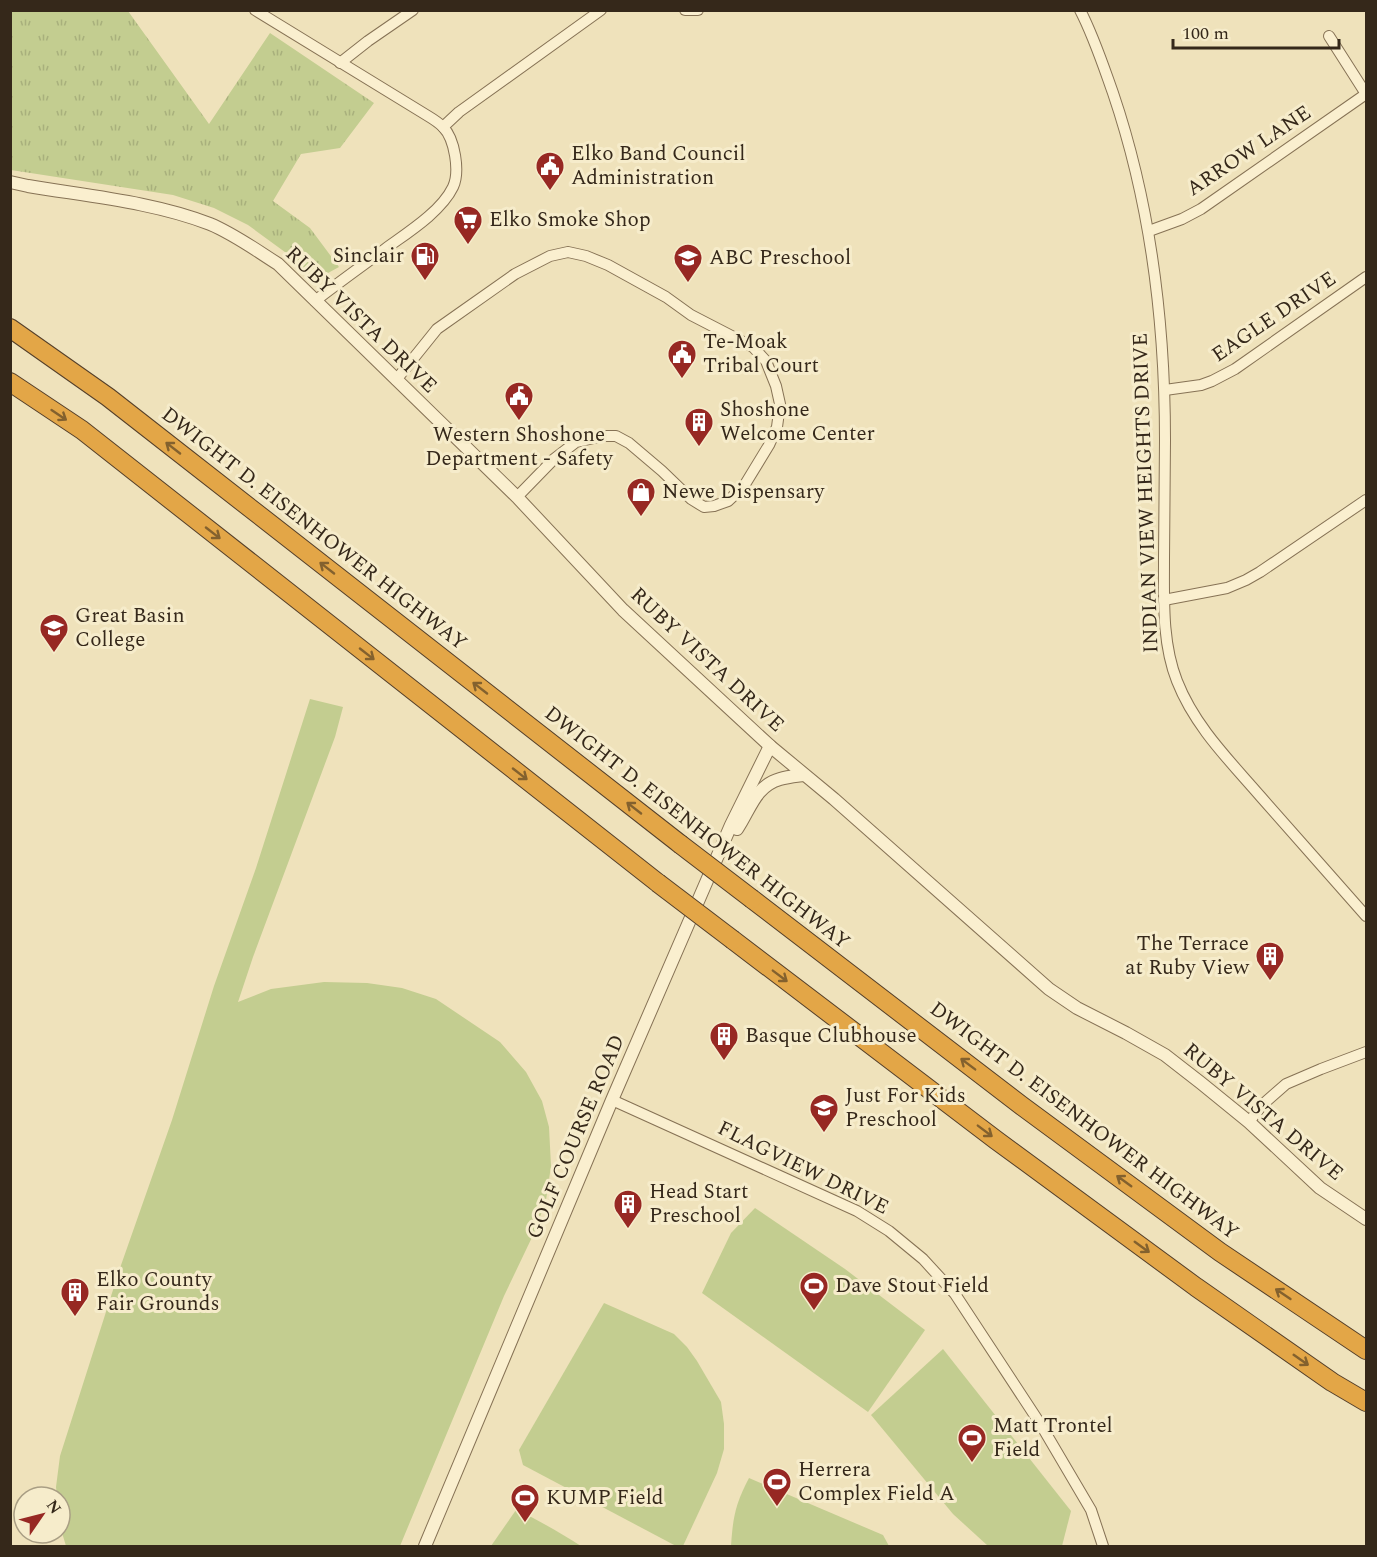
<svg xmlns="http://www.w3.org/2000/svg" width="1377" height="1557" viewBox="0 0 1377 1557" font-family="Spectral,serif">
  <style>
    .grass { fill: url(#grass-tufts) }
    .pitch { fill: #c3cd90 }
    .lines { fill: none; stroke-linecap: round; stroke-linejoin: round }
    .minor-casing { stroke: #867255; stroke-width: 12 }
    .tertiary-casing { stroke: #867255; stroke-width: 14 }
    .motorway-casing { stroke: #543f2a; stroke-width: 20 }
    .minor { stroke: #faefcf; stroke-width: 10 }
    .tertiary { stroke: #faefcf; stroke-width: 12 }
    .motorway { stroke: #e3a647; stroke-width: 18 }
    .motorway-bridge-casing { stroke: #543f2a; stroke-width: 20; stroke-linecap: butt }
    .motorway-bridge { stroke: #e3a647; stroke-width: 18 }
    .oneway { stroke: #83612e }
    .labels { text-anchor: middle; dominant-baseline: central; stroke-width: 6; stroke-linejoin: round; paint-order: stroke }
    .street-label { font-size: 21px; fill: #35281a; stroke: #f6eccb }
    .poi-label { font-size: 21px; fill: #35281a; stroke: #f6eccb; text-anchor: start }
  </style>
  <defs>
    <pattern id="grass-tufts" width="24" height="20" patternUnits="userSpaceOnUse" patternTransform="scale(1.5)"><rect width="24" height="20" fill="#c3cd90"/><path d="M3 7l-1-3M5 7V3M7 7l1-3M15 17l-1-3M17 17v-4M19 17l1-3" fill="none" stroke="#a8b07c"/></pattern>
  </defs>
  <rect width="100%" height="100%" fill="#efe2bb"/>
  <polygon class="grass" points="10,11 128,11 209,124 270,33 374,103 340,148 301,154 273,201 310,228 339,267 317,279 310,276 289,255 248,225 214,208 173,195 11,170"/>
  <g class="pitch">
    <polygon points="310,699 343,707 335,737 253,957 238,1002 271,989 324,982 367,983 402,988 436,999 500,1042 526,1072 542,1101 549,1127 551,1166 546,1200 535,1231 504,1296 400,1546 66,1546 60,1526 60,1497 57,1497 56,1487 60,1456 120,1268 172,1120 214,986 256,868"/>
    <polygon points="755,1208 845,1269 925,1330 868,1412 702,1293 731,1233"/>
    <polygon points="604,1303 674,1334 687,1347 697,1361 721,1402 724,1424 724,1449 717,1473 683,1546 676,1546 523,1465 519,1450"/>
    <polygon points="943,1349 1071,1511 1062,1546 988,1546 953,1514 871,1415"/>
    <path d="M749 1478 883 1535 889 1546H731C733 1517 735 1505 749 1478Z"/>
    <path d="M516 1510C539 1520 560 1533 581 1546H491Z"/>
  </g>
  <g class="lines">
    <g class="minor-casing">
      <g id="minor">
        <path d="M255 10 428 116C433 119 438 122 443 127 455 139 460 172 453 187 441 212 407 233 385 249 362 266 338 283 315 301"/>
        <polyline points="685,10 698,10"/>
        <path d="M1080 10C1094 37 1103 65 1113 93 1151 205 1165 323 1165 440 1165 480 1164 519 1164 559 1164 600 1162 643 1177 681 1195 727 1230 761 1261 797 1296 837 1331 876 1366 916"/>
        <polyline points="1329,36 1366,94"/>
        <polyline points="340,63 368,41 413,10"/>
        <polyline points="443,127 459,112 601,10"/>
        <polyline points="1149,231 1182,219 1201,209 1366,94"/>
        <polyline points="396,380 437,329 515,274 550,256 568,252 586,256 608,265 666,297 691,315 753,347 766,361 776,386 780,404 777,427 769,445 744,486 728,501 714,506 704,507 691,499 662,471 629,443 616,436 603,436 576,442 554,459 517,497"/>
        <polyline points="1165,390 1201,385 1212,381 1235,369 1366,277"/>
        <polyline points="1164,600 1227,588 1246,580 1260,572 1366,500"/>
        <polyline points="612,1100 857,1211 889,1231 923,1259 955,1294 1041,1425 1091,1510 1103,1546"/>
        <polyline points="1249,1122 1262,1105 1286,1084 1321,1069 1366,1052"/>
      </g>
    </g>
    <g class="tertiary-casing">
      <g id="tertiary">
        <path d="M10 182 28 186C87 196 154 202 210 224 234 234 256 250 278 264L517 497 623 610 770 746 834 799 1049 989 1077 1008 1126 1033 1165 1055 1201 1083 1249 1122 1320 1188 1366 1219"/>
        <path d="M737 829C750 810 755 786 780 779 787 777 796 776 803 775"/>
        <polyline points="425,1546 612,1100 731,825 770,746"/>
      </g>
    </g>
    <g class="motorway-casing">
      <g id="motorway">
        <polyline points="10,328 108,397 680,844"/>
        <polyline points="10,382 82,430 658,883"/>
        <polyline points="752,899 1022,1106 1220,1252 1366,1350"/>
        <polyline points="733,940 996,1140 1196,1287 1332,1382 1366,1402"/>
      </g>
    </g>
    <use href="#minor" class="minor"/>
    <use href="#tertiary" class="tertiary"/>
    <use href="#motorway" class="motorway"/>
    <g class="motorway-bridge-casing">
      <g id="motorway-bridge">
        <polyline points="680,844 752,899"/>
        <polyline points="658,883 733,940"/>
      </g>
    </g>
    <use href="#motorway-bridge" class="motorway-bridge"/>
  </g>
  <defs><path id="oneway-shaft" d="M-6 0H5M1.5-3L5.5 0L1.5 3" fill="none" stroke-width="1.6" stroke-linecap="round" stroke-linejoin="round" transform="scale(1.5)"/></defs>
  <g class="oneway">
    <use href="#oneway-shaft" transform="translate(59 415) rotate(34)"/>
    <use href="#oneway-shaft" transform="translate(173 448) rotate(-142)"/>
    <use href="#oneway-shaft" transform="translate(213 533) rotate(38)"/>
    <use href="#oneway-shaft" transform="translate(327 568) rotate(-142)"/>
    <use href="#oneway-shaft" transform="translate(367 654) rotate(38)"/>
    <use href="#oneway-shaft" transform="translate(480 688) rotate(-142)"/>
    <use href="#oneway-shaft" transform="translate(520 774) rotate(38)"/>
    <use href="#oneway-shaft" transform="translate(634 808) rotate(-142)"/>
    <use href="#oneway-shaft" transform="translate(780 976) rotate(37)"/>
    <use href="#oneway-shaft" transform="translate(968 1064) rotate(-143)"/>
    <use href="#oneway-shaft" transform="translate(985 1131) rotate(37)"/>
    <use href="#oneway-shaft" transform="translate(1124 1181) rotate(-144)"/>
    <use href="#oneway-shaft" transform="translate(1142 1247) rotate(36)"/>
    <use href="#oneway-shaft" transform="translate(1283 1294) rotate(-146)"/>
    <use href="#oneway-shaft" transform="translate(1301 1360) rotate(35)"/>
  </g>
  <defs>
    <g id="civic-pin" transform="scale(1.5)"><path d="M0 17L-7.5 6A9.5 9.5 0 1 1 7.5 6Z" fill="#972823" stroke="#f6eccb"/><path d="M-.6-6.5H3V-4.5H.6V-3L4-1V1h2V6H-6V1h2V-1L-.6-3ZM-1.2 2.5V6h2.4V2.5Z" fill="#fff"/></g>
    <g id="supermarket-pin" transform="scale(1.5)"><path d="M0 17L-7.5 6A9.5 9.5 0 1 1 7.5 6Z" fill="#972823" stroke="#f6eccb"/><path d="M-6-5.5h2.5l.6 2H6L4.5 2H-2.5L-4.4-4H-6ZM-1.5 3.2a1.3 1.3 0 1 0 .1 0ZM3 3.2a1.3 1.3 0 1 0 .1 0Z" fill="#fff"/></g>
    <g id="fuel-pin" transform="scale(1.5)"><path d="M0 17L-7.5 6A9.5 9.5 0 1 1 7.5 6Z" fill="#972823" stroke="#f6eccb"/><path d="M-5.5-6h7V0h2V4h1.3V-2.5L3-4.5l.8-.8L6-3V5H2.5V1h-1V6h-7ZM-4.2-4.7v3.2H.2V-4.7Z" fill="#fff"/></g>
    <g id="school-pin" transform="scale(1.5)"><path d="M0 17L-7.5 6A9.5 9.5 0 1 1 7.5 6Z" fill="#972823" stroke="#f6eccb"/><path d="M0-5L7-2L0 1L-7-2ZM-4 1L0 2.5L4 1V4Q0 6-4 4Z" fill="#fff"/></g>
    <g id="building-pin" transform="scale(1.5)"><path d="M0 17L-7.5 6A9.5 9.5 0 1 1 7.5 6Z" fill="#972823" stroke="#f6eccb"/><path d="M-4-6H4V6H1V3H-1V6H-4ZM-2.5-4.3h1.7v1.8h-1.7ZM.8-4.3h1.7v1.8H.8ZM-2.5-1h1.7V.8h-1.7ZM.8-1h1.7V.8H.8Z" fill="#fff"/></g>
    <g id="shop-pin" transform="scale(1.5)"><path d="M0 17L-7.5 6A9.5 9.5 0 1 1 7.5 6Z" fill="#972823" stroke="#f6eccb"/><path d="M-5-2.5h2.3a2.7 3.5 0 0 1 5.4 0H5L5.5 6h-11ZM-1.5-2.5h3a1.5 2.3 0 0 0-3 0Z" fill="#fff"/></g>
    <g id="university-pin" transform="scale(1.5)"><path d="M0 17L-7.5 6A9.5 9.5 0 1 1 7.5 6Z" fill="#972823" stroke="#f6eccb"/><path d="M0-5L7-2L0 1L-7-2ZM-4 1L0 2.5L4 1V4Q0 6-4 4Z" fill="#fff"/></g>
    <g id="stadium-pin" transform="scale(1.5)"><path d="M0 17L-7.5 6A9.5 9.5 0 1 1 7.5 6Z" fill="#972823" stroke="#f6eccb"/><path d="M0-5a6.5 5 0 1 0 0 10a6.5 5 0 1 0 0-10ZM-3.5-1.8h7v3.6h-7Z" fill="#fff"/></g>
  </defs>
  <g fill-rule="evenodd">
    <use href="#civic-pin" x="550" y="166"/>
    <use href="#supermarket-pin" x="468" y="220"/>
    <use href="#fuel-pin" x="425" y="256"/>
    <use href="#school-pin" x="688" y="258"/>
    <use href="#civic-pin" x="682" y="354"/>
    <use href="#civic-pin" x="519" y="396"/>
    <use href="#building-pin" x="699" y="422"/>
    <use href="#shop-pin" x="641" y="492"/>
    <use href="#university-pin" x="54" y="628"/>
    <use href="#building-pin" x="1270" y="956"/>
    <use href="#building-pin" x="724" y="1036"/>
    <use href="#school-pin" x="824" y="1108"/>
    <use href="#building-pin" x="628" y="1204"/>
    <use href="#stadium-pin" x="814" y="1286"/>
    <use href="#building-pin" x="75" y="1292"/>
    <use href="#stadium-pin" x="972" y="1438"/>
    <use href="#stadium-pin" x="777" y="1482"/>
    <use href="#stadium-pin" x="525" y="1498"/>
  </g>
  <g class="labels">
    <g class="street-label">
      <text transform="translate(1249 151) rotate(-34)">ARROW LANE</text>
      <text transform="translate(1274 317) rotate(-34)">EAGLE DRIVE</text>
      <text transform="translate(361 320) rotate(44)">RUBY VISTA DRIVE</text>
      <text transform="translate(1146 493) rotate(-92)">INDIAN VIEW HEIGHTS DRIVE</text>
      <text transform="translate(314 529) rotate(38)">DWIGHT D. EISENHOWER HIGHWAY</text>
      <text transform="translate(707 660) rotate(43)">RUBY VISTA DRIVE</text>
      <text transform="translate(697 828) rotate(38)">DWIGHT D. EISENHOWER HIGHWAY</text>
      <text transform="translate(1263 1112) rotate(40)">RUBY VISTA DRIVE</text>
      <text transform="translate(1084 1121) rotate(37)">DWIGHT D. EISENHOWER HIGHWAY</text>
      <text transform="translate(576 1137) rotate(-67)">GOLF COURSE ROAD</text>
      <text transform="translate(803 1168) rotate(26)">FLAGVIEW DRIVE</text>
    </g>
    <g class="poi-label">
      <text x="571" y="154">Elko Band Council<tspan x="571" dy="24">Administration</tspan></text>
      <text x="489" y="220">Elko Smoke Shop</text>
      <text x="404" y="256" text-anchor="end">Sinclair</text>
      <text x="709" y="258">ABC Preschool</text>
      <text x="703" y="342">Te-Moak<tspan x="703" dy="24">Tribal Court</tspan></text>
      <text x="720" y="410">Shoshone<tspan x="720" dy="24">Welcome Center</tspan></text>
      <text x="519" y="435" text-anchor="middle">Western Shoshone<tspan x="519" dy="24">Department - Safety</tspan></text>
      <text x="662" y="492">Newe Dispensary</text>
      <text x="75" y="616">Great Basin<tspan x="75" dy="24">College</tspan></text>
      <text x="1249" y="944" text-anchor="end">The Terrace<tspan x="1249" dy="24">at Ruby View</tspan></text>
      <text x="745" y="1036">Basque Clubhouse</text>
      <text x="845" y="1096">Just For Kids<tspan x="845" dy="24">Preschool</tspan></text>
      <text x="649" y="1192">Head Start<tspan x="649" dy="24">Preschool</tspan></text>
      <text x="96" y="1280">Elko County<tspan x="96" dy="24">Fair Grounds</tspan></text>
      <text x="835" y="1286">Dave Stout Field</text>
      <text x="993" y="1426">Matt Trontel<tspan x="993" dy="24">Field</tspan></text>
      <text x="798" y="1470">Herrera<tspan x="798" dy="24">Complex Field A</tspan></text>
      <text x="546" y="1498">KUMP Field</text>
    </g>
  </g>
  <rect width="1377" height="1557" fill="none" stroke="#35281a" stroke-width="24"/>
  <g transform="translate(42 1515) rotate(55)"><circle r="28" fill="#f6eccb" stroke="#a99e84" stroke-width="1.5"/>
  <path d="M0-4.5L10 22L0 15L-10 22Z" fill="#972823"/>
  <text y="-9" font-size="16" font-weight="bold" text-anchor="middle" fill="#35281a">N</text>
  </g>
  <path d="M1173 39v9h166v-9" fill="none" stroke="#35281a" stroke-width="3"/>
  <text x="1182" y="39" font-size="18" fill="#35281a" stroke="#f6eccb" stroke-width="4.5" paint-order="stroke">100 m</text>
</svg>
